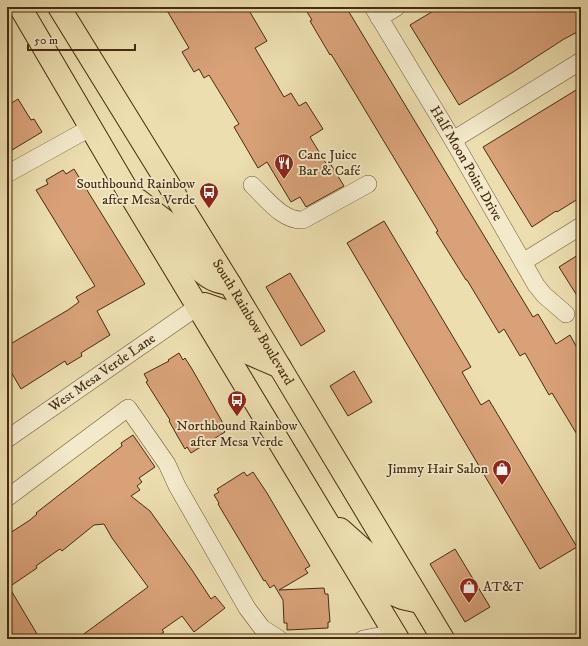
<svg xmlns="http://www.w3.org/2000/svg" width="588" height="646" viewBox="0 0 588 646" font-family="'IM FELL DW Pica',serif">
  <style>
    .building { fill: #d8a178; stroke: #472b11 }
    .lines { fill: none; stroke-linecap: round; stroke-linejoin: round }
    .minor-casing { stroke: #705838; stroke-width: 18 }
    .major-casing { stroke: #472b11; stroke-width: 24 }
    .minor { stroke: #f3eacb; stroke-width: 17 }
    .major { stroke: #ecdeaf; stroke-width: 22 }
    .labels { text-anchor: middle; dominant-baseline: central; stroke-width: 3.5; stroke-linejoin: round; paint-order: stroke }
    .poi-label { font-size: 14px; fill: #472b11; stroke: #f3eacb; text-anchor: start }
    .street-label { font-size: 14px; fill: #472b11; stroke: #f3eacb }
  </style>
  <rect width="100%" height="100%" fill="#ecdeaf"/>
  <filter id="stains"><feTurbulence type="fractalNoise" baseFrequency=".005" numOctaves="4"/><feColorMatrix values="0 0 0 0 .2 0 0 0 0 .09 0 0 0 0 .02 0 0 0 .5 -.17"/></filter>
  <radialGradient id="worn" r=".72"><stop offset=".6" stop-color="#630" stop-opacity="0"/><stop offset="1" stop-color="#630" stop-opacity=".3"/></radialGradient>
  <g class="building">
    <polygon points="165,7 247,7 267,41 255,48 284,97 291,93 299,106 306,102 323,129 310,137 327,165 330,163 344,186 306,207 300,197 291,202 267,162 258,168 234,127 239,124 209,75 204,78 199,69 194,72 182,52 189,48"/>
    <polygon points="304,7 346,7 533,317 538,314 556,344 570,335 581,355 581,441 552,393 549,395 525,353 520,356 504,329 499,333 467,280 466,280 436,232 438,231 356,95 331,54 330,55 310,21 312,20"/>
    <polygon points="440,7 581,7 581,30 564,39 513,72 459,105 410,25"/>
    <polygon points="581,87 581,197 557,212 556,211 532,227 483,147"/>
    <polygon points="18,99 31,120 34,119 42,132 7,153 7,106"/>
    <polygon points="74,169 145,284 97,311 110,335 81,353 82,356 67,365 65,361 21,389 7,365 7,346 68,310 79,302 76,297 95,286 36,190 48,184 46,180 63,170 66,174"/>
    <polygon points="384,221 471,367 462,372 481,405 489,400 577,547 540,569 347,243"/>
    <polygon points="581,253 581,302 559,267"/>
    <polygon points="290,273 325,331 301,346 266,287"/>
    <polygon points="179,353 183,360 185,358 192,369 224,425 221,426 225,432 191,453 187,447 185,449 178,437 169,421 170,420 146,382 148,381 144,374 169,361 168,360"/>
    <polygon points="354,371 372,402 348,416 330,386"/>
    <polygon points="133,435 155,467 139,478 142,482 137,486 140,490 131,496 150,511 192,570 211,599 215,596 225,608 194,632 182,616 162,630 164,632 154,639 77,639 148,587 112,538 104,524 94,525 62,551 60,549 54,553 36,566 37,568 9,587 40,639 7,639 7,535 30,520 37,514 36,513 122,446 121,443"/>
    <polygon points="244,472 247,476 253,472 267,493 310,566 305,569 308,573 279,590 324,588 325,594 328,594 329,609 330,622 328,622 328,628 287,630 287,623 284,623 283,600 274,585 270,588 265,580 264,581 218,504 219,503 214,495 219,492 217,489"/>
    <polygon points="455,549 490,607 465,622 430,564"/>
  </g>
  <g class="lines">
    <g class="minor-casing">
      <g id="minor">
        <path id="s1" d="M373 7 453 140 536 285 544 295 566 314"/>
        <polyline points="379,18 397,7"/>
        <polyline points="453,140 581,61"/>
        <polyline points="7,174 90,128"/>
        <path d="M252 185C266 198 282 221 303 220L368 184"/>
        <polyline points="523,262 581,226"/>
        <path id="s2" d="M7 439 197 307"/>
        <polyline points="7,498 128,408 167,464 177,486 247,608 262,628 279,639"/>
        <polyline points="363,639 395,633"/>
      </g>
    </g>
    <g class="major-casing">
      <g id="major">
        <polyline points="20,7 129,193 398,639"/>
        <path id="s3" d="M59 7 230 284 443 639"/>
        <path d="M138 200 172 226 202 272C211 280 218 282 230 284"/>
        <polyline points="197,307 205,304 222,310 229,317 250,354 280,367"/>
        <polyline points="340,529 367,553 389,588 395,595 402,598 420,602"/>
      </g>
    </g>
    <use href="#minor" class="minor"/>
    <use href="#major" class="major"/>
  </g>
  <defs>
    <g id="restaurant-pin" transform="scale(1)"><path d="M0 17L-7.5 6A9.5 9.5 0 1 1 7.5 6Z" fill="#8f2418" stroke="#f3eacb"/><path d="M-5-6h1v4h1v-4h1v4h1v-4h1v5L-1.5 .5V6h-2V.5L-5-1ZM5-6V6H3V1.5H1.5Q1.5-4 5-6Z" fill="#fff"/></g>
    <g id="bus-pin" transform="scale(1)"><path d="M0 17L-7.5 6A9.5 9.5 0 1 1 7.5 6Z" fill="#8f2418" stroke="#f3eacb"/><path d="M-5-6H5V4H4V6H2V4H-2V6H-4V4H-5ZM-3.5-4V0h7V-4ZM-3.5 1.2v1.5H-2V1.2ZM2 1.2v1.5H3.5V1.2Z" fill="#fff"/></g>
    <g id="shop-pin" transform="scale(1)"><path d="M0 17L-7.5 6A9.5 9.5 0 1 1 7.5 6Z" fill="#8f2418" stroke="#f3eacb"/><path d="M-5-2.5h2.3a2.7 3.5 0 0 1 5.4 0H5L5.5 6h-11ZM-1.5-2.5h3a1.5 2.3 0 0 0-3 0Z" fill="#fff"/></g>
  </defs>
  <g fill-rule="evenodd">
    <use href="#restaurant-pin" x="284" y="163"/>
    <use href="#bus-pin" x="209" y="192"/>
    <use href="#bus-pin" x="237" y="400"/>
    <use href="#shop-pin" x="502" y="469"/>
    <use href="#shop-pin" x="469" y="587"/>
  </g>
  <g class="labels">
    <g class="poi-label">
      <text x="298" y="155">Cane Juice<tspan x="298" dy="16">Bar &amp; Café</tspan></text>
      <text x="195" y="184" text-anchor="end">Southbound Rainbow<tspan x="195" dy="16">after Mesa Verde</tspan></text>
      <text x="237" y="426" text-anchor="middle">Northbound Rainbow<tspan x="237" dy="16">after Mesa Verde</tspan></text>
      <text x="488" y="469" text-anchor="end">Jimmy Hair Salon</text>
      <text x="483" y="587">AT&amp;T</text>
    </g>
    <g class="street-label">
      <text stroke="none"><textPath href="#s1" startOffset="182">Half Moon Point Drive</textPath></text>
      <text stroke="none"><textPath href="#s3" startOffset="370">South Rainbow Boulevard</textPath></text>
      <text stroke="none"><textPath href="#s2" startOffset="116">West Mesa Verde Lane</textPath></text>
    </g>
  </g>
  <rect width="588" height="646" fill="none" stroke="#ecdeaf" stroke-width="24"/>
  <rect x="8" y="8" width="572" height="630" fill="none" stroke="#472b11" stroke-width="2"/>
  <rect x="12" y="12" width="564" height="622" fill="none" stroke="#472b11"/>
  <path d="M28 44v6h107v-6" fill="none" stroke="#472b11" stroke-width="2"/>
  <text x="34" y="44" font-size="12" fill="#472b11" stroke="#f3eacb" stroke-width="3" paint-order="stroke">50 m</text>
  <rect width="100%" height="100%" filter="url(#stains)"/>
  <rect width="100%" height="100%" fill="url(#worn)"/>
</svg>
